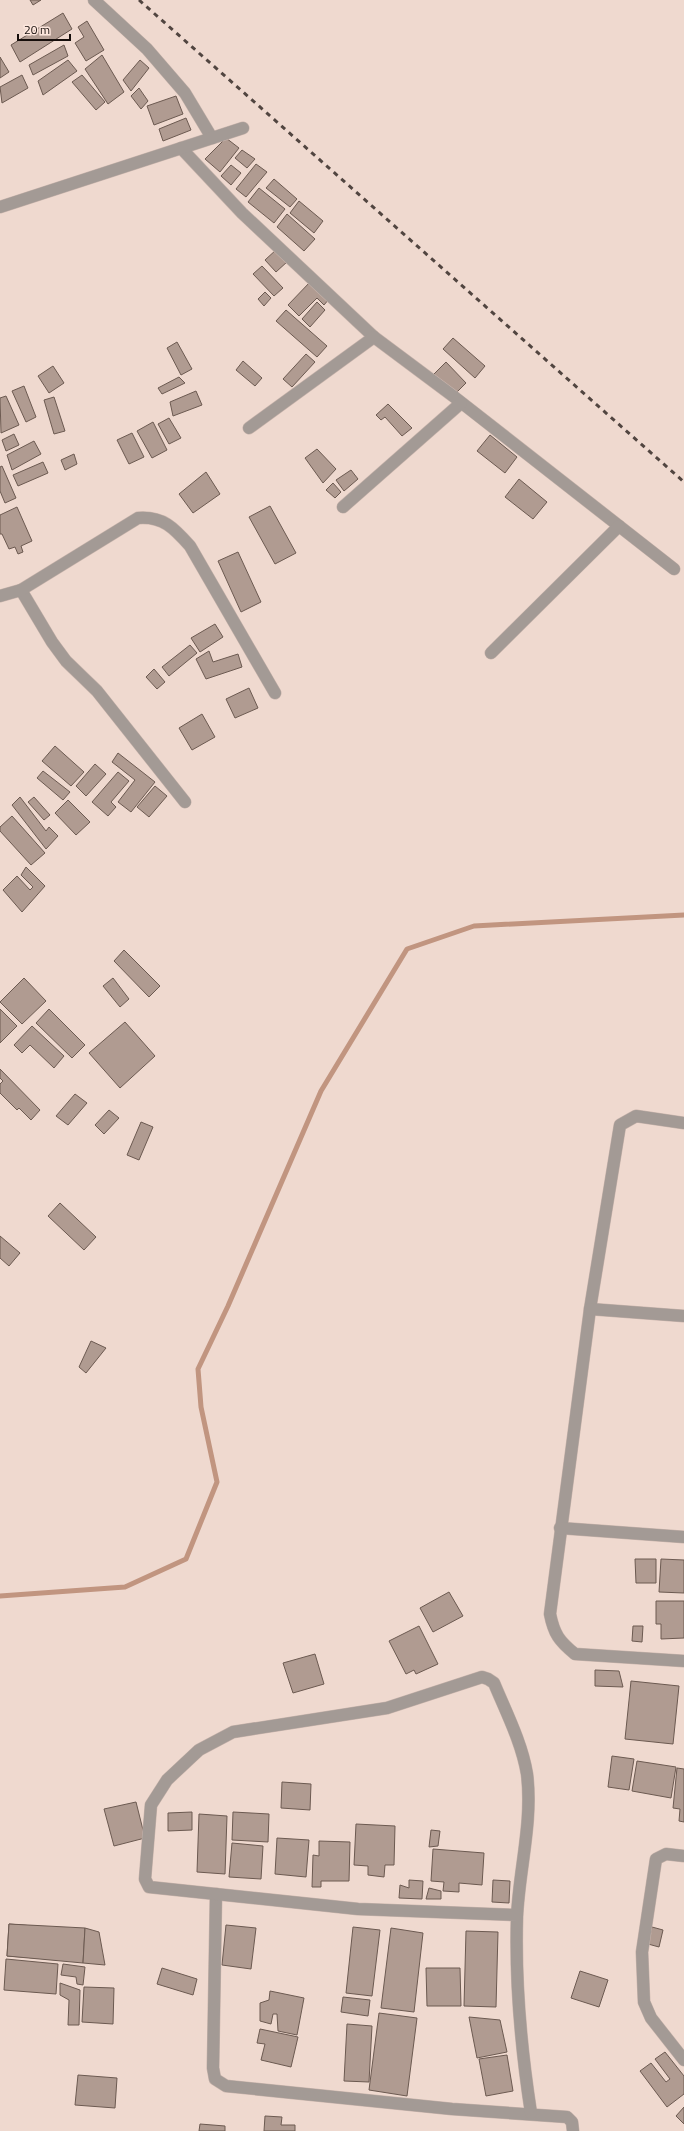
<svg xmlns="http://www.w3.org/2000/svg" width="684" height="2131" viewBox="0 0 684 2131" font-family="'Titillium Web',sans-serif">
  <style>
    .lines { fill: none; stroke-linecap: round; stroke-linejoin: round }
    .stream { stroke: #c19580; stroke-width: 5 }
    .building { fill: #b09b91; stroke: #6c5a51 }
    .minor-casing { stroke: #c8b4ac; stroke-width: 13 }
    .minor { stroke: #a39a95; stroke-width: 12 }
    .rail { stroke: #514540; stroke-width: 3; stroke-dasharray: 5 5; stroke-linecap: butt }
  </style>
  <rect width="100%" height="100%" fill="#efd9cf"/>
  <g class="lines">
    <polyline class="stream" points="0,1596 125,1587 186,1559 217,1482 201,1407 198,1369 228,1306 321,1091 407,949 474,926 684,915"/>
  </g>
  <g class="building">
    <polygon points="30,0 41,0 33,5"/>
    <polygon points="63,13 72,29 20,62 11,45"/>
    <polygon points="87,21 104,50 86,61 75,43 84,37 78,27"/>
    <polygon points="64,45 68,56 33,75 29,65"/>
    <polygon points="102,55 124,92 108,104 85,69"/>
    <polygon points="0,57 9,72 0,78"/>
    <polygon points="68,60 77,71 43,95 38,81"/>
    <polygon points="140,60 149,68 131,91 123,80"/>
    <polygon points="22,75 28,88 2,103 0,87"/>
    <polygon points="82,75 105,102 96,110 72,82"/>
    <polygon points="139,88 148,101 141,109 131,96"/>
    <polygon points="176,96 183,114 154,125 147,106"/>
    <polygon points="186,118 191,130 163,141 159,129"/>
    <polygon points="226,138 239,148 220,172 205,159"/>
    <polygon points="242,150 255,159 247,168 235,158"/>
    <polygon points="256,164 267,172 246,197 236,189"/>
    <polygon points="231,165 241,173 231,185 221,176"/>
    <polygon points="274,179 297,199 290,207 266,188"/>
    <polygon points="259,188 285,209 274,223 248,202"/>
    <polygon points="299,201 323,221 314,233 290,213"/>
    <polygon points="287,214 315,239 304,251 277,227"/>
    <polygon points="277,249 288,261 276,272 265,260"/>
    <polygon points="262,266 283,288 274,296 253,274"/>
    <polygon points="311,281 329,299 324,305 317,298 299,316 288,305"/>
    <polygon points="265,292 271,298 264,306 258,299"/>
    <polygon points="317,302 325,310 310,327 302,319"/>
    <polygon points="286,310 327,346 317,357 276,321"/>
    <polygon points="453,338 485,366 475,378 443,349"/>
    <polygon points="177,342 192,369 181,375 167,348"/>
    <polygon points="306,354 315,362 292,387 283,379"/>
    <polygon points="243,361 262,378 255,386 236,370"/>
    <polygon points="446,362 466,383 454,395 434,374"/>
    <polygon points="53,366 64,383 49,393 38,376"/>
    <polygon points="179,377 185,383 162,394 158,388"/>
    <polygon points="24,386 36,417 26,422 12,391"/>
    <polygon points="196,391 202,405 173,416 170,402"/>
    <polygon points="6,396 19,425 1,433 0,398"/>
    <polygon points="54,397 65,431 54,434 44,400"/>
    <polygon points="388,404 412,428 402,436 385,417 381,420 376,415"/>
    <polygon points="169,418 181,438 169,444 158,424"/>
    <polygon points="153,422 167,450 152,458 137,431"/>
    <polygon points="132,433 144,457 129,464 117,440"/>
    <polygon points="14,434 19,445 6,451 2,440"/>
    <polygon points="490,435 517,457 505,473 477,451"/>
    <polygon points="34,441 41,454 12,470 7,455"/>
    <polygon points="317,449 336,469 323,483 305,458"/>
    <polygon points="74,454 77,464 65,470 61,460"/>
    <polygon points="43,462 48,473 18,486 13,475"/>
    <polygon points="2,466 16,498 5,503 0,491 0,467"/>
    <polygon points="351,470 358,479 344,491 336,480"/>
    <polygon points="206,472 220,494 193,513 179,494"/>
    <polygon points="519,479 547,502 533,519 505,497"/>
    <polygon points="333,483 341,492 335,498 326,490"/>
    <polygon points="270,506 296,553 275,564 249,517"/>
    <polygon points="17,507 32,541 21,546 23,552 18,554 15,547 9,549 2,534 0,534 0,515"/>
    <polygon points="238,552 261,602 241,612 218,561"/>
    <polygon points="215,624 223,637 200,652 191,638"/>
    <polygon points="190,645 197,653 169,676 162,667"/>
    <polygon points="209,651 213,662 238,654 242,667 206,679 196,659"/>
    <polygon points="154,669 165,682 157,689 146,677"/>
    <polygon points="249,688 258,708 235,718 226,699"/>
    <polygon points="202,714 215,737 192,750 179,728"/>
    <polygon points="55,746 84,772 71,786 42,761"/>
    <polygon points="118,753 155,782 131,812 118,802 135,780 112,762"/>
    <polygon points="95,764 106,774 86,796 76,786"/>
    <polygon points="43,771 70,792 63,800 37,778"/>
    <polygon points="118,772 129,781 111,802 116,807 108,816 92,802"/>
    <polygon points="155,786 167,796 149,817 137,807"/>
    <polygon points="20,797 46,831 49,827 58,836 46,849 12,805"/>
    <polygon points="34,797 50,815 44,820 28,802"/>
    <polygon points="68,800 90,822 76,835 55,813"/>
    <polygon points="12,816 45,853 31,865 0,831 0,827"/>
    <polygon points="26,867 45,886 22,912 3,890 17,876 30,890 33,887 21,875"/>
    <polygon points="124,950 160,986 149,997 114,961"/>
    <polygon points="24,978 46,1001 22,1024 0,1002"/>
    <polygon points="113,978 129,999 120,1007 103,986"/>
    <polygon points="0,1009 17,1026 0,1043"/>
    <polygon points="49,1009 85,1045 72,1058 36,1023"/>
    <polygon points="125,1022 155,1056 120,1088 89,1053"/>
    <polygon points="32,1026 64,1056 54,1068 30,1045 22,1053 14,1045"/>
    <polygon points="0,1069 40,1110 31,1120 19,1108 17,1110 0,1093 0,1084 3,1081 0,1078"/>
    <polygon points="75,1094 87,1103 68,1125 56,1116"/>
    <polygon points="109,1110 119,1118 104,1134 95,1125"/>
    <polygon points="141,1122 153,1127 139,1160 127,1155"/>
    <polygon points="60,1203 96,1237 84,1250 48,1216"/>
    <polygon points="0,1236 20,1253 9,1266 0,1258"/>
    <polygon points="91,1341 106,1348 86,1373 79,1367"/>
    <polygon points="635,1559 656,1559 656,1583 636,1583"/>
    <polygon points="661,1559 684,1560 684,1593 659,1592"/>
    <polygon points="449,1592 463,1616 433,1632 420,1608"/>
    <polygon points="656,1601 684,1601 684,1638 661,1639 661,1624 656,1624"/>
    <polygon points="419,1626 438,1664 416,1674 414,1670 406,1674 389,1641"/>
    <polygon points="633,1626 643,1626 642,1642 632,1641"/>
    <polygon points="315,1654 324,1684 293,1693 283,1663"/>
    <polygon points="595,1670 619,1671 623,1687 595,1686"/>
    <polygon points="631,1681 679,1686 673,1744 625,1739"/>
    <polygon points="612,1756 634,1759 629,1790 608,1787"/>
    <polygon points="637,1761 676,1767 671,1798 632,1791"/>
    <polygon points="677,1768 684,1769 684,1822 679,1821 680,1809 673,1808"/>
    <polygon points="282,1782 311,1784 310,1810 281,1808"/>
    <polygon points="136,1802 145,1838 114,1846 104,1809"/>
    <polygon points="192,1812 192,1830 168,1831 168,1813"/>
    <polygon points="233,1812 269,1814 268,1842 232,1840"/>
    <polygon points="199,1814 227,1816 225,1874 197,1872"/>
    <polygon points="356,1824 395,1826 394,1865 385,1865 384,1877 368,1875 368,1866 354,1865"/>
    <polygon points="431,1830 440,1831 438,1846 429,1847"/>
    <polygon points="277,1838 309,1840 306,1877 275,1874"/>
    <polygon points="319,1841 350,1842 349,1881 321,1881 321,1887 312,1887 313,1855 319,1856"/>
    <polygon points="232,1843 263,1846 261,1879 229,1877"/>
    <polygon points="433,1849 484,1853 482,1885 459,1883 459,1892 443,1891 444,1882 431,1881"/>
    <polygon points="409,1880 423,1881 422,1899 399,1898 400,1885 409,1888"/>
    <polygon points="493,1880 510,1881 509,1903 492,1902"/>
    <polygon points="429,1888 441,1891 441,1899 426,1899"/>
    <polygon points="9,1924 82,1930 79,1961 7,1956"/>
    <polygon points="9,1924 85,1928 83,1963 7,1956"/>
    <polygon points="226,1925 256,1928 251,1969 222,1965"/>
    <polygon points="353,1927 380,1930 372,1996 346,1993"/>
    <polygon points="652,1927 663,1930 659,1947 648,1944"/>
    <polygon points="85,1928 99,1932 105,1965 83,1963"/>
    <polygon points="391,1928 423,1933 414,2012 381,2008"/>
    <polygon points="466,1931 498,1932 496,2007 464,2006"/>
    <polygon points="6,1959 58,1964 56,1994 4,1990"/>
    <polygon points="63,1964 85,1967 83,1985 77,1984 76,1977 61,1975"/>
    <polygon points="162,1968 197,1979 193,1995 157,1984"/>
    <polygon points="426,1968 460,1968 461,2006 427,2006"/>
    <polygon points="580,1971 608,1980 599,2007 571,1998"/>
    <polygon points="60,1983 80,1990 79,2025 68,2025 69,2000 60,1995"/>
    <polygon points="84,1987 114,1988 113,2024 82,2022"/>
    <polygon points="270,1991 304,1998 297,2035 278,2031 277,2014 273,2014 271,2024 260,2021 260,2003 269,2000"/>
    <polygon points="343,1997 370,2000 368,2016 341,2012"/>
    <polygon points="379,2013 417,2018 407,2096 369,2090"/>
    <polygon points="469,2017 500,2020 507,2052 477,2058"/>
    <polygon points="347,2024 372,2026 369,2082 344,2081"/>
    <polygon points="260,2029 298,2037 291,2067 261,2060 265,2044 257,2043"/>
    <polygon points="665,2052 684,2076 684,2094 667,2107 640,2071 651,2063 666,2082 670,2079 655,2059"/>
    <polygon points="507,2055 513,2091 486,2096 479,2059"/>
    <polygon points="78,2075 117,2078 115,2108 75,2105"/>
    <polygon points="684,2107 684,2124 676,2116"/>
    <polygon points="265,2116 282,2117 281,2125 295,2125 295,2131 264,2131"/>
    <polygon points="200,2124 225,2126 225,2131 199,2131"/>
  </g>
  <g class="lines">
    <g class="minor-casing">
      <g id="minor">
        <polyline points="94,0 147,49 185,93 212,138"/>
        <polyline points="181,148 242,213 374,337 453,396 674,569"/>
        <polyline points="0,207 243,128"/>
        <polyline points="249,428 374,337"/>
        <polyline points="343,507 461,403"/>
        <polyline points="21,590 52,642 66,661 97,691 185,802"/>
        <path d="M0 596 21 590 138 518C163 516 174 528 190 546L275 693"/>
        <polyline points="491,653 619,526"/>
        <path d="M684 1123 636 1116 620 1125 590 1309 550 1614C554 1634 559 1641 575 1654L684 1661"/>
        <polyline points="590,1309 684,1316"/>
        <polyline points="560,1528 684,1537"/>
        <polyline points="684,1856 666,1854 656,1859 642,1952 644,2002 651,2018 684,2060"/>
        <polyline points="216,1894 213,2068 215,2079 226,2086 452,2109 567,2117 572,2122 573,2131"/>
        <path d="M517 1915 358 1909 149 1887 145 1879 151 1805 167 1780 199 1750 233 1732 387 1708 482 1677 488 1679 494 1683C506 1712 522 1743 527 1774 533 1822 519 1870 517 1917 515 1983 521 2048 531 2113"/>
      </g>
    </g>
    <use href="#minor" class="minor"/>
    <polyline class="rail" points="139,0 684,482"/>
  </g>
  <path d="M18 34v6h52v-6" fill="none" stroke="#160e0b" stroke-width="2"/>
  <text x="24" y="34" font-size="12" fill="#160e0b" stroke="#fce6dc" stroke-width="3" paint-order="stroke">20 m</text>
</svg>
